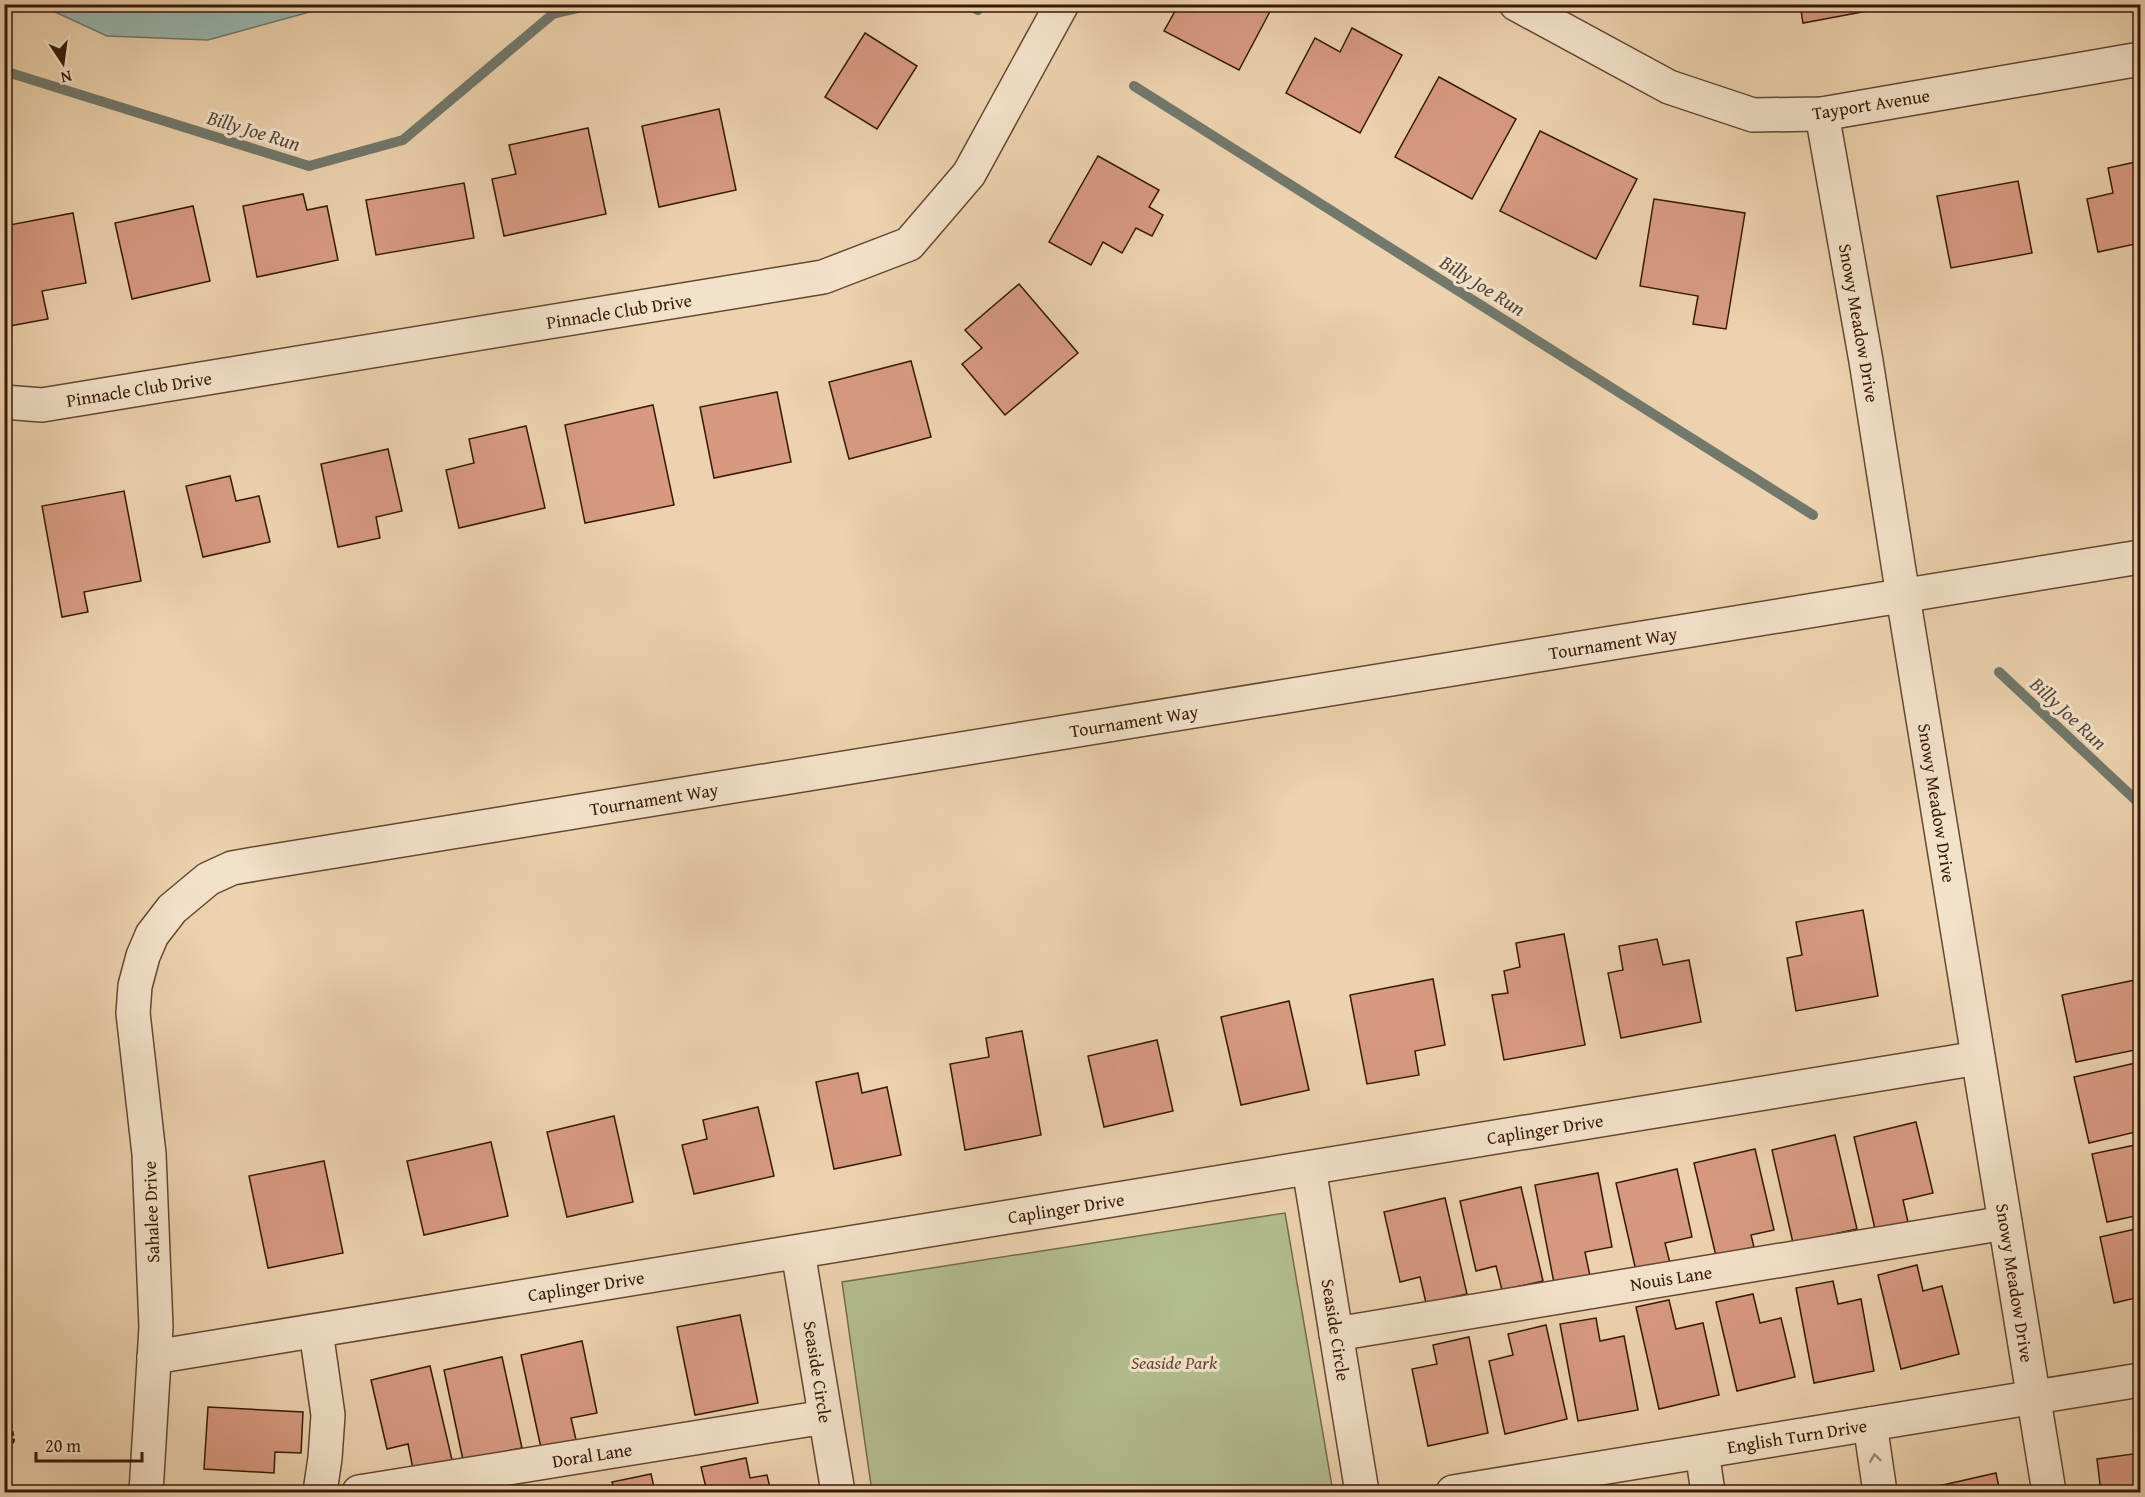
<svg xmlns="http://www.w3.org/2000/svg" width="2145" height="1497" viewBox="0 0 2145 1497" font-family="'Gentium Book Plus',serif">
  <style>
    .green { fill: #b3bd8e; stroke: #766b4b; stroke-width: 1.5 }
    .water { fill: #99b7af; stroke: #72786c; stroke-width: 1.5 }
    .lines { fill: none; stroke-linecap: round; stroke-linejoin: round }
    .stream { stroke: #72786c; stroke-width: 10 }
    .building { fill: #d79a81; stroke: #381908; stroke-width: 1.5 }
    .minor-casing { stroke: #654732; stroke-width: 36 }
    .path { stroke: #381908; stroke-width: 4; stroke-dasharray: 4.5 3; stroke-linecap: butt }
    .minor { stroke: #f3e2ca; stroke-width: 33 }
    .oneway { stroke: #9f8873 }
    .labels { text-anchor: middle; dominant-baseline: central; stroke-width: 6; stroke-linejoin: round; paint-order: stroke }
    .street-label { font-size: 18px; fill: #381908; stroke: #f3e2ca }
    .park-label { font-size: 18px; font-style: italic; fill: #5d4a30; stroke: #f3e2ca }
    .water-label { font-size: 20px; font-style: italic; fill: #55483a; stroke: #f3e2ca }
  </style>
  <rect width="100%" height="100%" fill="#ecd2ae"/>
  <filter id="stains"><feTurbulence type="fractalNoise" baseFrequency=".00333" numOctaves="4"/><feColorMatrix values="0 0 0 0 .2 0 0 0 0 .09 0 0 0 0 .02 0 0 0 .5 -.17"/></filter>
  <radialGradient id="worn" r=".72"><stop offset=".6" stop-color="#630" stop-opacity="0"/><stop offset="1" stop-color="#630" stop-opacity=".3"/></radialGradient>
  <polygon class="green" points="1285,1213 1333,1492 872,1492 842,1282"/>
  <polygon class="water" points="40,5 335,5 208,40 107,36"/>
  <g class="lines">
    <g class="stream">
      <polyline points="966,4 978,10"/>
      <polyline points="4,71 309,166 403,140 553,14 595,4"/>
      <polyline points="1134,86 1813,515"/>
      <polyline points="1999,672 2140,804"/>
    </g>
  </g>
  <g class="building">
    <polygon points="1179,4 1274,4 1239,70 1164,31"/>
    <polygon points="1800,4 1867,4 1868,11 1803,23"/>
    <polygon points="1352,28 1402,55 1360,133 1286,93 1315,38 1340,52"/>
    <polygon points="865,33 917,66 877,129 825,97"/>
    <polygon points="1439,77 1516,119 1472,199 1395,157"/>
    <polygon points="719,109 736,190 659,207 642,126"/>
    <polygon points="588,128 606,214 504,236 492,179 516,174 509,145"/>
    <polygon points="1540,131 1637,179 1596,259 1500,211"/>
    <polygon points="1098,156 1159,190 1149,207 1163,215 1152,236 1136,228 1122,253 1103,242 1091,265 1049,242"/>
    <polygon points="2140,161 2140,243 2098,252 2087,199 2113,193 2108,168"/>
    <polygon points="2018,181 2032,253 1951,268 1937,196"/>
    <polygon points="464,183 474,238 376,255 366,200"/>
    <polygon points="303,194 307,210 327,206 338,260 257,277 243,206"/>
    <polygon points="1654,199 1745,213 1726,329 1693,324 1698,296 1640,286"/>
    <polygon points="193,206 210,281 132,299 115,223"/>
    <polygon points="73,213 86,283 42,291 48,319 4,327 4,226"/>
    <polygon points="1019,284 1078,353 1005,415 962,364 982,348 965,330"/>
    <polygon points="911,361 931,437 849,459 829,382"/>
    <polygon points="777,392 791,462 714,478 700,407"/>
    <polygon points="653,405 674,505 585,523 565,425"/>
    <polygon points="526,426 545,508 459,528 446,470 474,463 469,439"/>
    <polygon points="388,449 402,511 376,517 380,538 338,547 321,464"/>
    <polygon points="230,476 236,501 259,496 270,542 203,557 186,486"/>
    <polygon points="124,491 141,581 84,592 88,612 62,617 42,506"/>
    <polygon points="1863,910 1878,996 1796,1011 1787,958 1802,955 1796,922"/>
    <polygon points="1564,934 1585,1045 1504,1060 1492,995 1508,993 1504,971 1520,967 1516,943"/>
    <polygon points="1657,939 1663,965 1689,960 1701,1022 1621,1038 1608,973 1623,970 1619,946"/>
    <polygon points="1433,979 1445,1045 1415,1051 1419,1075 1367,1084 1350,995"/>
    <polygon points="2140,979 2140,1049 2076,1062 2062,995"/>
    <polygon points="1289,1001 1309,1090 1241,1105 1221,1017"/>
    <polygon points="1022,1031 1041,1135 965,1150 950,1064 989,1057 986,1038"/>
    <polygon points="1157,1040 1173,1111 1104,1127 1088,1056"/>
    <polygon points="2140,1062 2140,1131 2089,1143 2074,1077"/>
    <polygon points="858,1073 862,1093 887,1087 901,1155 834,1169 816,1082"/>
    <polygon points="758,1107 774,1176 694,1194 682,1145 707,1139 703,1120"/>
    <polygon points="614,1116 633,1202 567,1217 547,1132"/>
    <polygon points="1916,1122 1933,1193 1903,1200 1908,1222 1875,1229 1854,1137"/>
    <polygon points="1835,1135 1857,1229 1793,1243 1772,1150"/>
    <polygon points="491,1142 508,1216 424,1235 407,1161"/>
    <polygon points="2140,1144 2140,1215 2107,1222 2092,1154"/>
    <polygon points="1755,1149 1774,1230 1751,1235 1754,1247 1716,1256 1694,1163"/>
    <polygon points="324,1161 343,1253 268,1268 249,1176"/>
    <polygon points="1677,1169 1692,1237 1665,1243 1670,1263 1636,1271 1616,1183"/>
    <polygon points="1598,1173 1612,1247 1585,1252 1590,1276 1554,1283 1535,1185"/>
    <polygon points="1521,1187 1543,1281 1502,1290 1496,1266 1476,1271 1460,1201"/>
    <polygon points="1445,1198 1467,1294 1426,1303 1420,1277 1400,1282 1384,1212"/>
    <polygon points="2140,1228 2140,1297 2114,1303 2100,1237"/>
    <polygon points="1917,1265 1923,1291 1942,1286 1959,1354 1901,1369 1878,1275"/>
    <polygon points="1833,1281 1838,1304 1861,1299 1874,1371 1814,1383 1796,1288"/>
    <polygon points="1753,1294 1760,1323 1781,1318 1795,1377 1737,1391 1716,1302"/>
    <polygon points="1669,1300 1676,1329 1703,1323 1719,1395 1659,1409 1636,1307"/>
    <polygon points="740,1315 758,1403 695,1415 677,1327"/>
    <polygon points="1596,1318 1600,1341 1624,1336 1638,1410 1578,1421 1560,1324"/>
    <polygon points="1546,1325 1567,1419 1505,1434 1489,1361 1513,1355 1508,1334"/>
    <polygon points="1469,1337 1488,1433 1428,1446 1412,1369 1437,1364 1433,1345"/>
    <polygon points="582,1341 597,1413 571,1418 576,1440 541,1448 521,1355"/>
    <polygon points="502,1357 522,1448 463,1460 444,1370"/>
    <polygon points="430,1366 452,1460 413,1469 408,1444 387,1449 371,1380"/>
    <polygon points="208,1407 303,1412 301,1453 275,1452 274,1473 204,1469"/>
    <polygon points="2140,1453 2140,1492 2101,1492 2097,1459"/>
    <polygon points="746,1458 750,1478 767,1475 771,1492 707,1492 701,1467"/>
    <polygon points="1996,1473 2000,1492 1912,1492"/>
    <polygon points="651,1474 655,1492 615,1492 612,1482"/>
    <polygon points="211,1487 267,1491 267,1492 210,1492"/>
    <polygon points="567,1488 568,1492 544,1492"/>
  </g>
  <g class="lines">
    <g class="minor-casing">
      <g id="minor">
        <polyline points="1516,4 1669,87 1753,115 1822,114 2140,59"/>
        <polyline points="1822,114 1866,361 1903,596 2049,1492"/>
        <polyline points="4,402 42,405 823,277 909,244 969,174 1062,4"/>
        <polyline points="1309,1168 1362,1492"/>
        <polyline points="798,1252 838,1492"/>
        <polyline points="316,1331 328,1415 325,1458 320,1492"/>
        <polyline points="1336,1334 2005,1223"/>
        <polyline points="154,1357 1978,1058"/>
        <polyline points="1870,1424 1880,1492"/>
        <polyline points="1702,1452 1708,1492"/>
        <polyline points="146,1492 156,1327 149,1154 133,1013 135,986 143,956 152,935 172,909 208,879 232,868 261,863 2140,557"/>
        <polyline points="359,1492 825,1417"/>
        <polyline points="1453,1492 2140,1380"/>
      </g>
    </g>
    <g class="path">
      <polyline points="4,1101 4,1166"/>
      <polyline points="4,1387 13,1440 4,1465"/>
    </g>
    <use href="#minor" class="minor"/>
  </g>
  <defs><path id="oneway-chevron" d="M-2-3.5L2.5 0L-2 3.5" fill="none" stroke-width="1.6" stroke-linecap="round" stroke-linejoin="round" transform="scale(1.5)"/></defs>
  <use class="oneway" href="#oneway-chevron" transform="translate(1875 1458) rotate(-98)"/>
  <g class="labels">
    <g class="street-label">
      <text transform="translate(1871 104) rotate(-9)">Tayport Avenue</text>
      <text transform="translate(619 311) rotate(-9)">Pinnacle Club Drive</text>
      <text transform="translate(1859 323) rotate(80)">Snowy Meadow Drive</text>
      <text transform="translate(139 389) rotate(-9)">Pinnacle Club Drive</text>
      <text transform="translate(1613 643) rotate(-9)">Tournament Way</text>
      <text transform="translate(1134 721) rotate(-9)">Tournament Way</text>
      <text transform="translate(654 799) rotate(-9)">Tournament Way</text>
      <text transform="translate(1937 803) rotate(81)">Snowy Meadow Drive</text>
      <text transform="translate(1545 1129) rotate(-9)">Caplinger Drive</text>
      <text transform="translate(1066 1208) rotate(-9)">Caplinger Drive</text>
      <text transform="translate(151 1212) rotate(-92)">Sahalee Drive</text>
      <text transform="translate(1671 1278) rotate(-9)">Nouis Lane</text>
      <text transform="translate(2015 1283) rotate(81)">Snowy Meadow Drive</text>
      <text transform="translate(586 1286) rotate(-9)">Caplinger Drive</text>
      <text transform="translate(1336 1330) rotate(81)">Seaside Circle</text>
      <text transform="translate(818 1372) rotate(81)">Seaside Circle</text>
      <text transform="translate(1797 1436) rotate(-9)">English Turn Drive</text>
      <text transform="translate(592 1455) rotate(-9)">Doral Lane</text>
    </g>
    <g class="park-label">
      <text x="1174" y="1362">Seaside Park</text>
    </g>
    <g class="water-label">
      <text transform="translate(254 130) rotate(17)">Billy Joe Run</text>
      <text transform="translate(1483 285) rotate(32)">Billy Joe Run</text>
      <text transform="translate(2069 713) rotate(43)">Billy Joe Run</text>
    </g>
  </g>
  <rect width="2145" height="1497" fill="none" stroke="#ecd2ae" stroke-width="24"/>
  <rect x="6" y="6" width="2133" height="1485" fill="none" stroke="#381908" stroke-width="3"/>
  <rect x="12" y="12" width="2121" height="1473" fill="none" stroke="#381908" stroke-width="1.5"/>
  <g transform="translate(63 63) rotate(167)" stroke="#f3e2ca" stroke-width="4.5" paint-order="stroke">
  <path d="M0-4.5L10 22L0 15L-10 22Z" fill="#381908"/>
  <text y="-9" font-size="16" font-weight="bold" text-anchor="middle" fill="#381908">N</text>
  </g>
  <path d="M36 1452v9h106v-9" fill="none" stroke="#381908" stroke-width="3"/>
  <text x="45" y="1452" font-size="18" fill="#381908" stroke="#f3e2ca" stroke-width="4.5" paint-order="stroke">20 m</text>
  <rect width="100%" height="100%" filter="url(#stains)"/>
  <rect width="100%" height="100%" fill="url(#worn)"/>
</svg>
